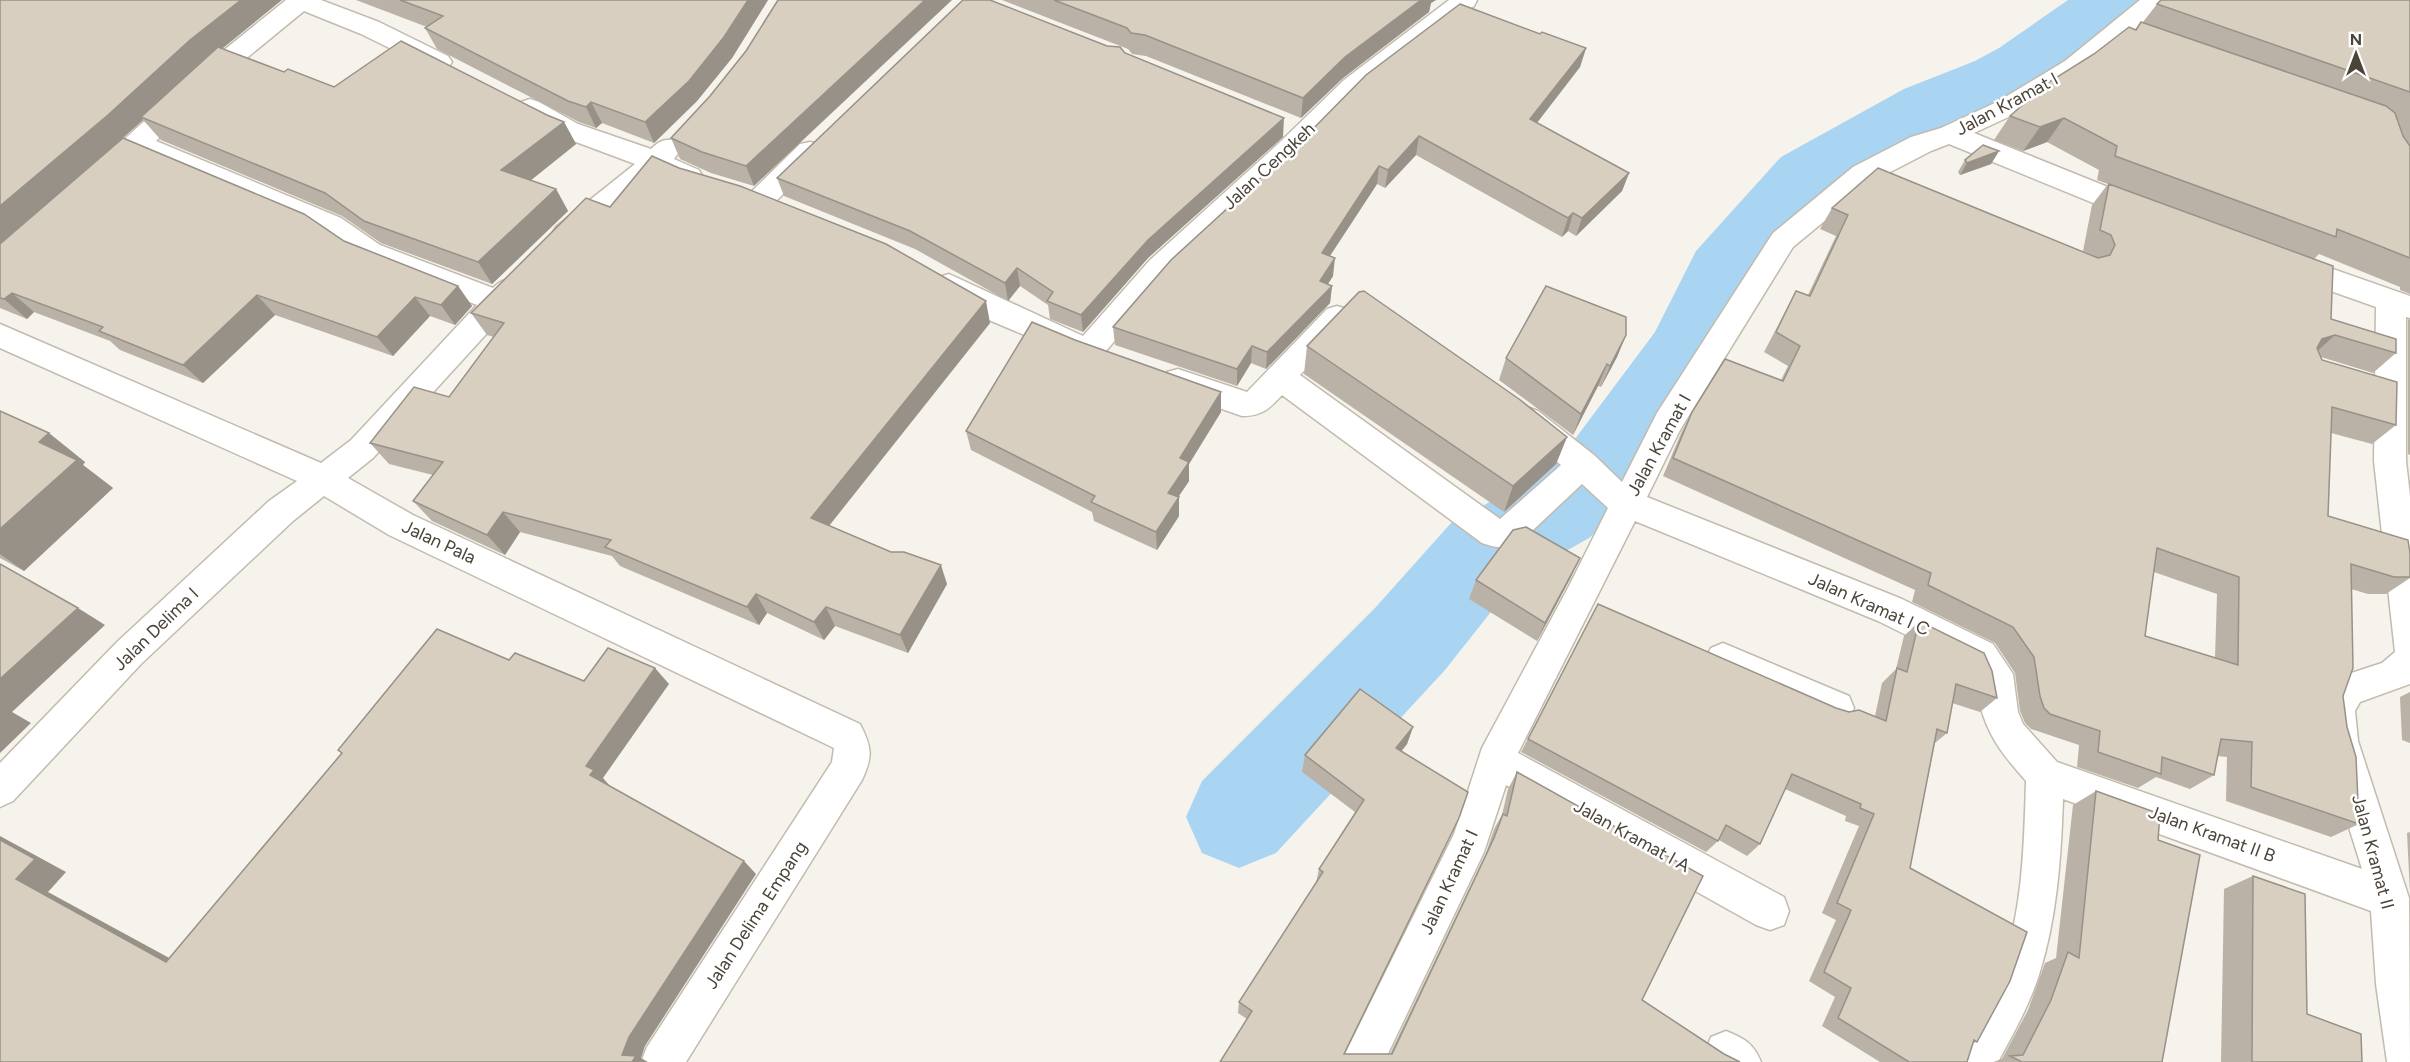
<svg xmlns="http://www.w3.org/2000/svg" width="2410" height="1062" viewBox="0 0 2410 1062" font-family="Figtree,sans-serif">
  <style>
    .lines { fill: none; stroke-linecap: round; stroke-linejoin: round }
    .river { fill: #a9d4f2; fill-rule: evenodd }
    .minor-casing { stroke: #c2bbae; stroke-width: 3 }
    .minor { fill: #fff; fill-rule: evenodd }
    .wall { fill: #bab2a6; fill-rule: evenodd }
    .shaded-wall { fill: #979187 }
    .building { fill: #d8cfc1; stroke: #979187; stroke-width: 1.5; fill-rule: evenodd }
    .labels { text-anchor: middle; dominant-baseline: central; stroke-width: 5; stroke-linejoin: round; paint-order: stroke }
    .street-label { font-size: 18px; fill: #4b4439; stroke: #fff }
  </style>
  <rect width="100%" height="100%" fill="#f6f3ec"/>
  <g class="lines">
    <polygon class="river" points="2068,0 2149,0 2139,16 2051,82 2027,95 1956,125 1835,195 1759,287 1719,374 1630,503 1589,538 1517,579 1445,670 1276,853 1239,868 1202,853 1186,817 1202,781 1375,608 1451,523 1523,484 1566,451 1655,332 1696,251 1781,157 1904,89 1975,61 1999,48"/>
    <g class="minor-casing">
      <g id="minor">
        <path d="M286 0H321L379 22 448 56 452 62 448 68 439 70 430 68 361 34 304 11 226 75 156 141 341 218 380 245 493 288C502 279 509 278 520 281L525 289 520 297 373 458 348 478 413 515 860 724C872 748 873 756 862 780L686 1062H641L647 1047 832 762 834 748 389 535 324 496 293 521 141 664 13 801 0 807V763L117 642 269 501 297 481 0 348V324L321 463 351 440 477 305 360 259 321 232 140 156C127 169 116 186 95 180L91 173 95 166 208 63Z"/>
        <polygon points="1449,0 1477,0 1474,6 1362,92 1298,158 1170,276 1100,358 1089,362 1078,358 1075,352 1071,354 1060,350 989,320 939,293 934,285 939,277 949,274 1083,336 1150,260 1278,144 1344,80"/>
        <path d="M2140 0H2167L2164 6 2083 73 2015 114 1974 133 2150 204 2154 211 2150 218 2140 221 2130 218 1949 144 1931 151 1873 181 1793 247 1680 430 1647 497 1902 599 1993 644 2013 674 2018 712 2023 724 2057 762 2362 869 2322 741 2319 711 2328 685 2336 678 2382 663 2395 652 2374 461 2376 307 2280 273 2276 265 2280 257 2290 254 2410 296V318L2406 317V461L2410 496V684L2360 702 2355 711 2358 741 2409 898 2410 1062H2387L2376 984 2371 911 2063 799C2061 858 2057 918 2039 975 2029 1006 2013 1034 1998 1062H1955C1967 1034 1985 1008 1997 980 2023 919 2024 846 2026 781 2007 759 1993 744 1983 715 1976 694 1983 686 1969 666L1878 621 1635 521 1518 753 1784 897 1789 911 1784 925 1770 930 1756 925 1506 785 1484 852 1384 1062H1341L1454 834 1482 748 1569 586 1608 508 1582 484 1518 544C1504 549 1496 548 1482 543L1282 395C1269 409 1262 416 1242 416L1167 390 1163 381 1167 372 1178 369 1247 392 1327 309 1337 306 1347 309 1352 317 1347 325 1300 375 1500 519 1561 465 1516 429 1511 420 1516 411 1527 407 1538 411 1594 455 1622 482 1657 413 1773 233 1853 167 1911 137 1941 128 1997 102 2065 61Z"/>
        <path d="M530 99 539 102 578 124 651 149C660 140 666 138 679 141L682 148 674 159 699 170 703 177 699 184 689 187 658 174 576 241 566 244 556 241 552 234 556 227 635 164 560 136 521 114 517 108 521 102Z"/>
        <polygon points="810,142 820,144 824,151 820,158 770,207 760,210 750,207 746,200 750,193 800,144"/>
        <polygon points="1723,643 1849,696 1854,708 1849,720 1836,724 1711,670 1705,659 1711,648"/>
        <path d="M1726 1031C1745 1039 1753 1043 1761 1062H1710L1705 1052 1711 1037Z"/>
      </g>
    </g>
    <use href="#minor" class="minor"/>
  </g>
  <g class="wall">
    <polygon points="0,0 222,49 284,72 334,87 547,115 564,122 576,144 531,180 556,189 568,211 492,284 381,243 342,216 161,140 143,120 123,138 344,241 458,286 472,306 455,325 430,316 393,356 275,315 203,383 120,350 110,341 34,312 27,319 0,308"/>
    <polygon points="356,0 768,0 732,58 697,101 654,143 602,123 596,128 579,122 437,49 425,28 427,27"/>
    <polygon points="1002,0 1436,0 1431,3 1429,12 1343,78 1301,118 1146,56 1132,54 1128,49"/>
    <path d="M2410 0V294L2400 290V287L2319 254 2314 259 2331 319 2396 353 2373 373 2321 357 2322 360 2396 425 2372 444 2331 433 2328 516 2410 553V578L2386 594H2368L2351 589 2343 696 2359 824 2331 837 2226 801 2227 757 2217 756 2214 775 2190 789 2156 777 2138 788 2077 767 2079 745 2031 729 2025 723 2020 711 2015 673 1995 643 1912 602 1915 590 1663 476 1682 431 1692 412 1781 380 1788 366 1764 352 1796 291 1808 295 1836 236 1820 229 1832 208 2094 256 2083 251 2092 205 2108 184 2097 180 2099 170 2047 142 2023 151 1994 140 2010 116 2136 29 2143 22 2157 4ZM2154 572 2217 594 2215 658 2145 636Z"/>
    <polygon points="1540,34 1586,48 1580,67 1537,123 1629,173 1622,191 1576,236 1568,231 1562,237 1416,155 1385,188 1377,184 1330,256 1333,276 1328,284 1332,286 1330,303 1266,369 1251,363 1237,386 1115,345 1113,327"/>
    <polygon points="746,51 754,186 711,173 680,159 671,138 710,96"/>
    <polygon points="1125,53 1283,137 1148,258 1083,332 1050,319 1048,305 1020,286 1008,301 915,249 784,196 777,178"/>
    <polygon points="1999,151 1991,164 1960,175 1958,172 1965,160"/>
    <polygon points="610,207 990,323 829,526 947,584 908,653 835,626 824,640 767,613 759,625 620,566 612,556 520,532 505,555 432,521 413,501 433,475 389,464 370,443 449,397 494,337 487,335 471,313"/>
    <polygon points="2410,318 2410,455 2408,454 2408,320"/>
    <polygon points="1626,335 1617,357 1601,387 1598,386 1573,435 1499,380 1506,358"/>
    <polygon points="1075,340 1221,392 1221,412 1189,464 1189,481 1178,497 1179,516 1157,550 1094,521 1092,512 971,450 966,431"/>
    <polygon points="1307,346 1567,437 1556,464 1504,512 1304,374"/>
    <polygon points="0,411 85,462 83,465 113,488 24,571 0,558"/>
    <polygon points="1571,577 1537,641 1469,599 1476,580"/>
    <polygon points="1598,604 1836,708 1849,712 1875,716 1882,683 1896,669 1904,636 1919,621 1997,698 1980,712 1952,703 1947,733 1935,743 1910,868 1977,1042 1973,1043 1967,1062 1880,1062 1822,1026 1835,997 1809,981 1836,920 1822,913 1859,826 1845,821 1846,816 1785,789 1760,844 1747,856 1719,840 1706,852 1521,752"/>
    <polygon points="2410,692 2410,743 2402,740 2400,697"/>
    <polygon points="1413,727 1407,744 1401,752 1344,1054 1390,1054 1486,853 1494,829 1502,815 1508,789 1517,772 1642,1000 1724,1054 1220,1062 1247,1019 1238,1013 1239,1002 1316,883 1319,869 1355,812 1302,772 1305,755"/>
    <polygon points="2096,791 2158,840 2162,1062 1993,1062 2002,1059 2028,1010 2045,963 2056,958 2073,805"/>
    <polygon points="2410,832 2410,893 2407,833"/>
    <polygon points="2253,876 2307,1014 2362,1062 2221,1062 2224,889"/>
  </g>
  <g class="shaded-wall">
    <polygon points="241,0 282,0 207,61 141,117 143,120 126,135 0,244 0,206 190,40"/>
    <polygon points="748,0 768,0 732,58 697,101 654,143 645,122"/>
    <polygon points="925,0 952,0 754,186 746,166"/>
    <polygon points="1421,0 1436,0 1431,3 1429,12 1343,78 1301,118 1303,98 1345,57"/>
    <polygon points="1586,48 1580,67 1525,138 1530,119"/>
    <polygon points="591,102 602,123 596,128 586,107"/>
    <polygon points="1284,118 1283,137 1148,258 1083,332 1081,315 1148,240"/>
    <polygon points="2064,118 2047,142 2023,151 2040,127"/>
    <polygon points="564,122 576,144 515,193 501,170"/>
    <polygon points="1419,136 1416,155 1385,188 1388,170"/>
    <polygon points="1999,151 1991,164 1960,175 1967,163"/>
    <polygon points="1379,166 1377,184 1320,271 1322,253"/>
    <polygon points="1629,173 1622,191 1576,236 1582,218"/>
    <polygon points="556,189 568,211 492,284 478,262"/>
    <polygon points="1573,213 1568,231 1562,237 1568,218"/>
    <polygon points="1335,258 1333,276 1318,299 1320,281"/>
    <polygon points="1017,268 1020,286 1008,301 1005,283"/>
    <polygon points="458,286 472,306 455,325 441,305"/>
    <polygon points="1332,286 1330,303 1266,369 1267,352"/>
    <polygon points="12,293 34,312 27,319 4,299"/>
    <polygon points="257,295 275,315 203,383 183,365"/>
    <polygon points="415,297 430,316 393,356 377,337"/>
    <polygon points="986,301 990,323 820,537 811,518"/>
    <polygon points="1626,335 1617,357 1601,387 1610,366"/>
    <polygon points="2335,335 2313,355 2322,339"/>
    <polygon points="1252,346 1251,363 1237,386 1237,369"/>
    <polygon points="1607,364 1598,386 1573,435 1581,414"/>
    <polygon points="1221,392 1221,412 1189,464 1189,481 1169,511 1168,493 1180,458"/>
    <polygon points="49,433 85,462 83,465 113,488 24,571 0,554 0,529 39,442"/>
    <polygon points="1567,437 1556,464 1504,512 1513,486"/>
    <polygon points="1179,497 1179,516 1157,550 1156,532"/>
    <polygon points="503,512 520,532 505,555 487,535"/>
    <polygon points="1580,558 1571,577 1537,641 1545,623"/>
    <polygon points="941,565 947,584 908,653 900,635"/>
    <polygon points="756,594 767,613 759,625 747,607"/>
    <polygon points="826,607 835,626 824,640 814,622"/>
    <polygon points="78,608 105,625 12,712 31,723 0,753 0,679"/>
    <polygon points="655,668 669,684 603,778 609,785 605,790 590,775 586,766"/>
    <polygon points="1413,727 1407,744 1390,765 1396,748"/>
    <polygon points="0,836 66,872 48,892 195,972 166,962 16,879 0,840"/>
    <polygon points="744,861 756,874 645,1046 641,1058 648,1062 632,1062 622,1055 629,1037"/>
  </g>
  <g class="building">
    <polygon points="0,0 241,0 190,40 108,115 0,206"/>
    <polygon points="400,0 748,0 724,37 689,81 645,122 591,102 586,107 568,101 425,28 443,16"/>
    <polygon points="778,0 925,0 746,166 702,152 671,138 710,96 746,51"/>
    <polygon points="963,0 990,0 1107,46 1120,47 1125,53 1284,118 1148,240 1081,315 1047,301 1053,292 1017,268 1005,283 910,231 777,178"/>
    <polygon points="1054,0 1421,0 1345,57 1303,98 1145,35 1131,33 1127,28"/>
    <polygon points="2161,0 2410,0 2410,92 2157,4"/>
    <polygon points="1460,4 1540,34 1542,32 1586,48 1530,119 1629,173 1582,218 1573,213 1568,218 1419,136 1388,170 1379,166 1322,253 1335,258 1320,281 1332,286 1267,352 1252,346 1237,369 1113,327 1171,260 1301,141 1366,75"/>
    <polygon points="2141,22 2386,106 2395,113 2403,136 2410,146 2410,258 2337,229 2336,237 2115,156 2117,146 2064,118 2040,127 2010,116 2049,82 2094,54 2129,27 2136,30"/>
    <polygon points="401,41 547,115 564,122 501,170 556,189 478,262 364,221 325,193 141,117 218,47 284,72 288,69 334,87"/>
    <polygon points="123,138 304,214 344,241 458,286 441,305 415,297 377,337 257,295 183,365 99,331 103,327 12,293 4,299 0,298 0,244"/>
    <polygon points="1983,145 1999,151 1967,163 1965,160"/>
    <polygon points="652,156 679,168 740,186 886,244 986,301 811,518 891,552 904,552 941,565 900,635 826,607 814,622 756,594 747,607 605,547 611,540 503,512 487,535 413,501 443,462 370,443 414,387 449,397 504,323 471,313 586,198 610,207"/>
    <path d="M1878 168 2098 258 2110 255 2115 245 2111 235 2100 230 2109 184 2333 266 2331 319 2396 339V353L2335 335 2322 339 2317 348 2322 360 2397 382 2396 425 2332 407 2328 516 2408 540 2410 553V577H2394L2351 564 2353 668 2343 696 2347 727 2356 757 2359 824 2251 787 2252 742 2221 739 2214 775 2162 757 2161 774 2098 752 2100 731 2050 714 2044 708 2040 696 2034 657 2013 627 1928 585 1931 573 1673 458 1692 412 1725 359 1783 381 1800 346 1776 332 1796 291 1810 296 1848 215 1832 208ZM2157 548 2239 577 2238 665 2145 636Z"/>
    <polygon points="1546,286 1626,317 1626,335 1610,366 1607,364 1581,414 1506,358"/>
    <polygon points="1364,291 1519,399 1567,437 1513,486 1307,346 1359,292"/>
    <polygon points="1032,322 1075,340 1221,392 1180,458 1189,462 1168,493 1179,497 1156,532 1091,502 1095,496 966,431"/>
    <polygon points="0,411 49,433 39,442 77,460 0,529"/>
    <polygon points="1526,527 1580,558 1545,623 1476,580 1513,530"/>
    <polygon points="0,564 78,608 0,679"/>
    <polygon points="1598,604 1836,708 1849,712 1859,710 1886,721 1897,668 1907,672 1919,621 1984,653 1992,671 1997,698 1956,684 1947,733 1937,729 1910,868 2027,932 2010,981 1977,1042 1974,1040 1967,1062 1909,1062 1838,1018 1851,988 1824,972 1851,910 1837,903 1874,814 1860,808 1861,804 1792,774 1760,844 1726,825 1718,841 1528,739"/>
    <polygon points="437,629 509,660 515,653 584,681 608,648 655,668 586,766 594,770 590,775 744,861 629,1037 622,1055 636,1056 632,1062 0,1062 0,840 35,859 16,879 166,962 342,753 338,750"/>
    <polygon points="1360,689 1413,727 1396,748 1468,792 1459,818 1344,1054 1392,1054 1494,838 1503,814 1507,816 1517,772 1703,876 1642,1000 1724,1054 1740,1062 1220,1062 1252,1011 1239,1002 1323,872 1319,869 1364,800 1305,755"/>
    <polygon points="2096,791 2160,814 2158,840 2200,855 2162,1062 2022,1062 2010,1056 2023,1055 2051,1000 2068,952 2079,958"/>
    <polygon points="2253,876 2305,894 2307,1014 2361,1034 2362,1062 2252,1062"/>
  </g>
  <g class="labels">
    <g class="street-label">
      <text transform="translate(2007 104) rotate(-28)">Jalan Kramat I</text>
      <text transform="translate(1269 166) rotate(-43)">Jalan Cengkeh</text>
      <text transform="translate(1659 445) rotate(-61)">Jalan Kramat I</text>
      <text transform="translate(439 542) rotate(25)">Jalan Pala</text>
      <text transform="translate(1869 604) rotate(24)">Jalan Kramat I C</text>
      <text transform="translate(156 629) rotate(-44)">Jalan Delima I</text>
      <text transform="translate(2212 834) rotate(20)">Jalan Kramat II B</text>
      <text transform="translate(1632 836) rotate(29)">Jalan Kramat I A</text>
      <text transform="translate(2373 852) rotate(75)">Jalan Kramat II</text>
      <text transform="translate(1449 882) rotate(-65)">Jalan Kramat I</text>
      <text transform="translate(756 915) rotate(-57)">Jalan Delima Empang</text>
    </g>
  </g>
  <g transform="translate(2356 54)" stroke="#ffffff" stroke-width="4.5" paint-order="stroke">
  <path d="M0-4.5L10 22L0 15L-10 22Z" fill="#4b4439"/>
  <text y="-9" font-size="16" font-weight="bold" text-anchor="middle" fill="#4b4439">N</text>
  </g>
</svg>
